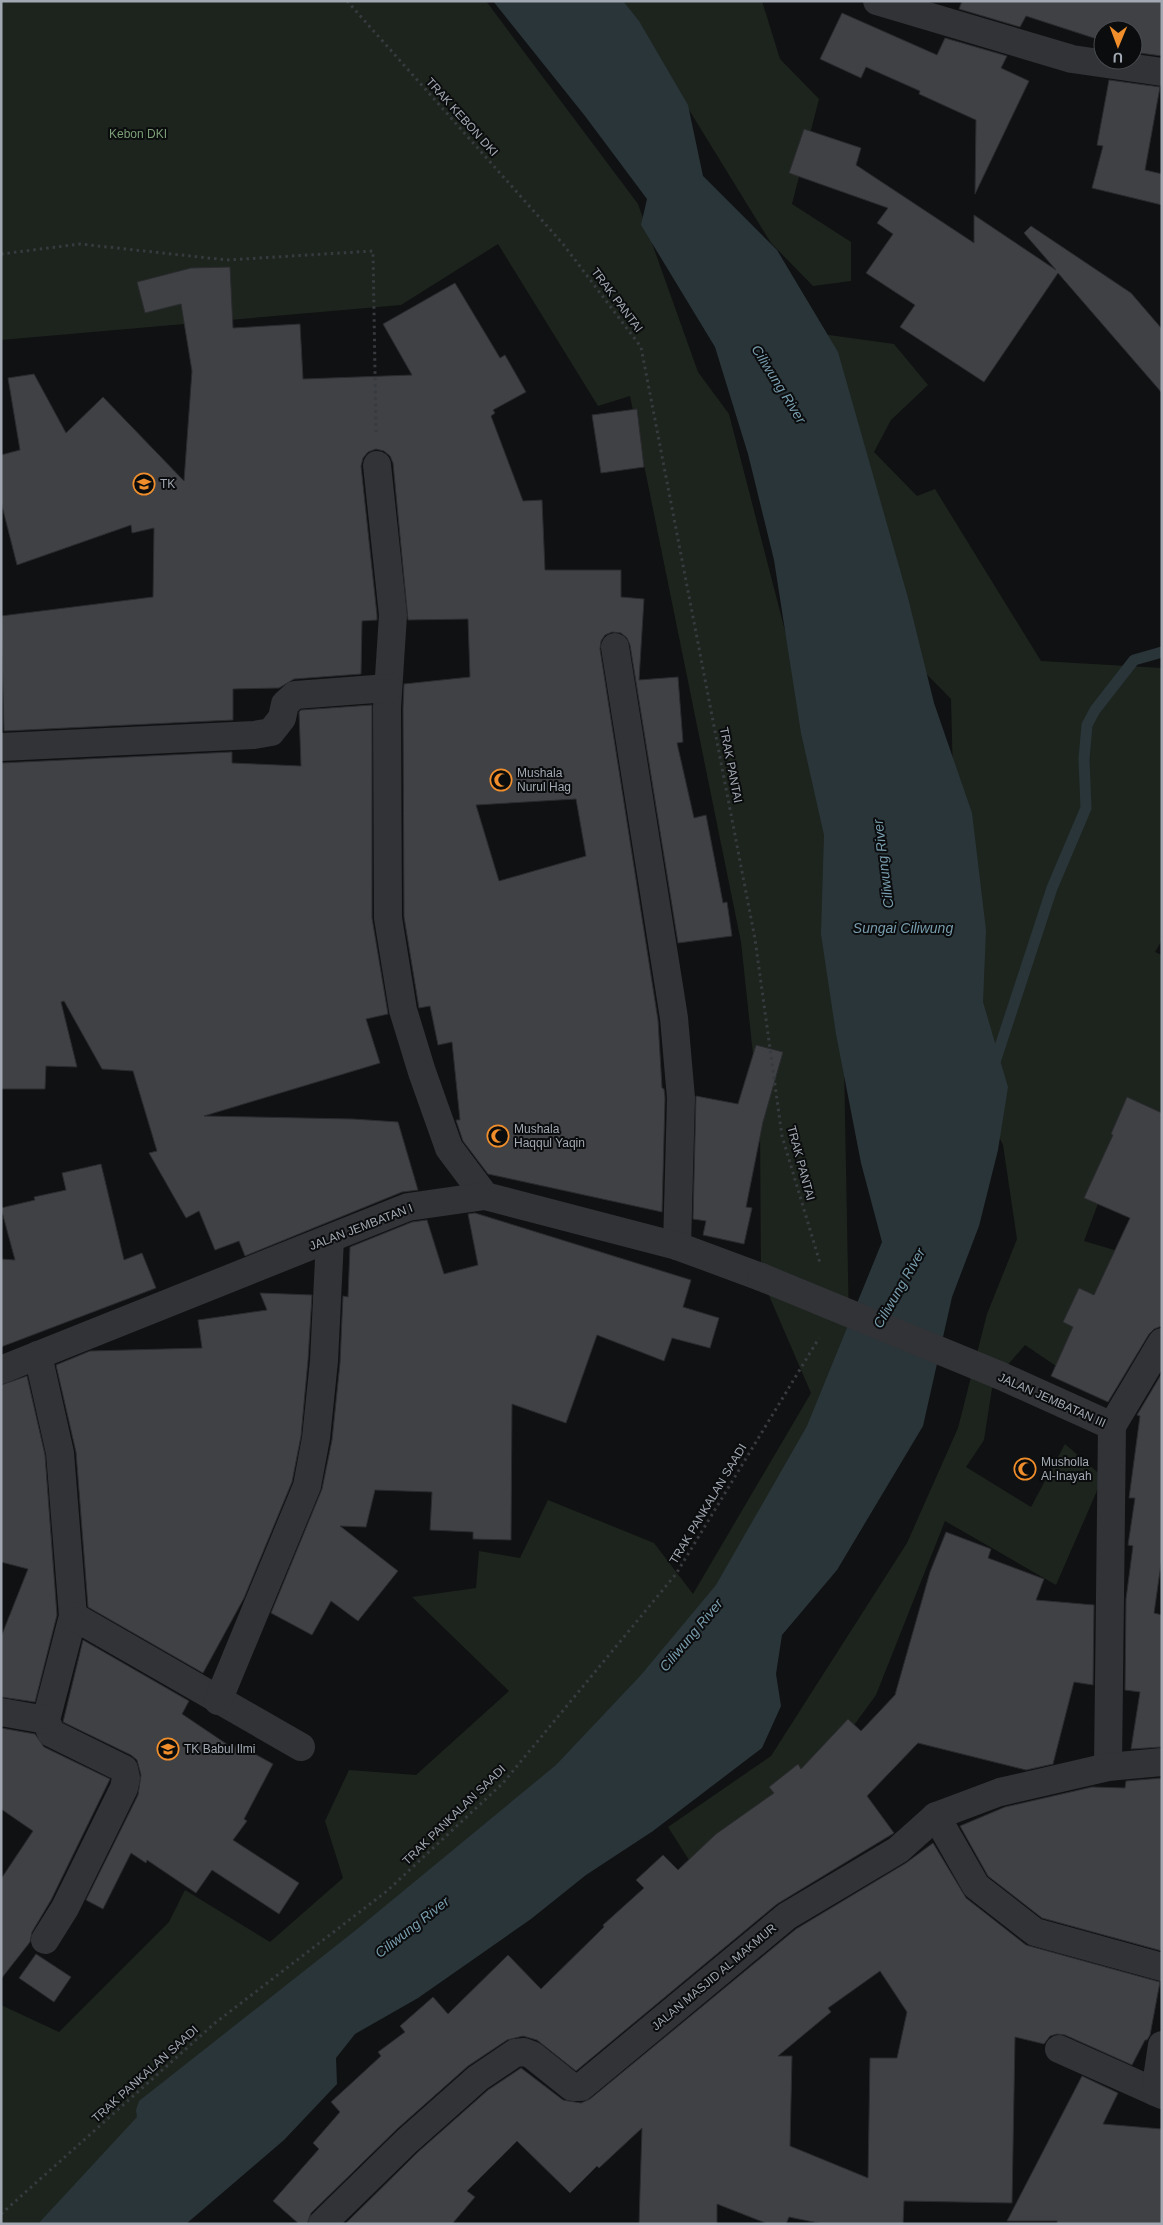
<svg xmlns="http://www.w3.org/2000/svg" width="1163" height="2225" viewBox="0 0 1163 2225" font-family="Helvetica,sans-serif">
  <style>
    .green { fill: #1d241d }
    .water { fill: #2a353a }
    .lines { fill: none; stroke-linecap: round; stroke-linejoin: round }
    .stream { stroke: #2a353a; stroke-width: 11 }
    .building { fill: #3f4145; stroke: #2a2b2e; fill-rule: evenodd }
    .path { stroke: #373a3e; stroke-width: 3; stroke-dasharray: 2.5 4; stroke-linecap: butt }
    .minor { stroke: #313337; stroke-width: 28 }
    .minor-bridge { stroke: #313337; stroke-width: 28 }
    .labels { text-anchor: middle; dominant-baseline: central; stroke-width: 4; stroke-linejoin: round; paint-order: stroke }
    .street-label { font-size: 12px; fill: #a2a9b3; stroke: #0b0c0d }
    .park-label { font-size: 12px; fill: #7c9e78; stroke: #0b0c0d }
    .poi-label { font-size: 12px; fill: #a2a9b3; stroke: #0b0c0d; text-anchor: start }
    .water-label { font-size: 14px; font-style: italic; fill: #789dae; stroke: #0b0c0d }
  </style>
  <rect width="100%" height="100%" fill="#101112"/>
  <g class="green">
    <polygon points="1,1 486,1 638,204 698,372 729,414 828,797 843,1011 849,1327 864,1384 707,1654 138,2117 39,2224 1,2224 1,2005 59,2032 169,1922 185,1890 270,1942 343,1878 325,1821 349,1770 416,1775 509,1691 412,1597 476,1588 479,1551 520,1558 548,1500 654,1543 693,1594 811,1393 761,1277 760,1120 741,942 630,396 598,406 498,244 401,305 1,340"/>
    <polygon points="622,1 762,1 780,59 819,99 792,204 851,242 851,281 813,286 771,243"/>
    <polygon points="800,331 894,344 928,385 891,420 874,452 917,496 935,489 1041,661 1162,668 1162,940 1155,952 1162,955 1162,1122 1106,1182 1084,1241 1121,1252 1059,1368 1025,1345 993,1382 984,1440 966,1467 1031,1507 1065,1444 1103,1477 1056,1585 945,1521 876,1695 849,1732 698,1874 668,1827 771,1756 907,1543 958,1428 987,1314 1017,1239 1003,1145 953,1043 956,892 951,699 891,638"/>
  </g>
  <polygon class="water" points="493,1 623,1 639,21 688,105 703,176 777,250 838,352 908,598 934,703 972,813 986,930 983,1002 1008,1087 998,1150 979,1226 952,1297 923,1426 837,1570 782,1635 776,1674 781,1706 762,1748 653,1831 586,1875 531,1919 418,1998 355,2034 336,2058 337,2084 284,2140 186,2224 38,2224 137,2117 136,2110 139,2101 356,1930 556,1765 641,1675 716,1585 807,1426 882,1242 861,1163 836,1034 821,934 824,835 801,733 774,560 748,454 715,347 641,225 647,199 585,116"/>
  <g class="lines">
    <polyline class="stream" points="994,1065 1052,888 1086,808 1084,759 1087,725 1095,710 1134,660 1162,652"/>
  </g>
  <g class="building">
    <polygon points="962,1 1162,1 1162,56 1133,52 1133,30 1103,30 1103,41 1026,16 1020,27 959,9"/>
    <polygon points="842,13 937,55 945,38 1007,56 1001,68 1029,81 975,194 976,120 919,94 920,91 866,67 861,78 820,59"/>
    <polygon points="1109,80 1160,87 1145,170 1162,174 1162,205 1092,188 1103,146 1097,145"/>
    <polygon points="804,129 861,148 856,165 974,243 974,215 1056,270 1024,233 1031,226 1131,293 1162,329 1162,393 1058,273 984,382 900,327 915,305 866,273 893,234 877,223 888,208 789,173"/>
    <path d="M230 267 233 328 300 324 303 379 412 375 383 324 455 283 500 358 505 355 526 392 493 410 495 413 491 416 523 501 542 500 545 570H621V597L644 599 639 680 678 677 683 742 677 743 694 818 706 815 723 903 727 902 732 936 678 943 630 645 627 638 621 633 612 632 605 635 601 641 600 649 658 1020 662 1088 664 1089 665 1098 662 1212 488 1174 463 1141 456 1120H460L452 1042 438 1045 430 1006 419 1008 404 917 403 708 404 684 470 677 468 619 408 620 393 463 390 456 384 451 376 449 368 452 363 458 361 466 377 615V620L362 621 361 674 294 679 279 688 233 689V720L4 731 1 616 153 597 154 528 132 533 131 525 17 565 1 502V455L20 450 8 378 34 374 66 433 103 397 184 481 192 371 181 304 145 313 137 282 191 268ZM576 799 586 856 499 881 476 805Z"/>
    <polygon points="637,409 644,467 601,473 592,415"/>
    <polygon points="372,705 372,918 388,1014 366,1019 380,1063 204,1116 353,1119 398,1122 418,1190 402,1192 245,1256 239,1241 215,1250 199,1211 186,1218 149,1153 157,1151 133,1071 102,1069 64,1001 61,1002 77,1067 46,1066 45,1089 1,1089 1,763 232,752 232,763 301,766 299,712 301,710"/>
    <polygon points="756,1045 783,1052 763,1122 746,1207 752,1208 744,1244 703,1235 706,1221 693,1219 696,1096 738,1104"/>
    <polygon points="1127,1097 1162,1113 1162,1326 1154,1329 1149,1334 1108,1402 1051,1376 1073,1327 1063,1322 1079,1288 1094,1295 1130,1218 1084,1198 1113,1135 1111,1134"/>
    <polygon points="101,1164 124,1260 142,1253 156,1288 1,1347 1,1259 15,1260 1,1208 35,1200 34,1197 66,1190 62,1173"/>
    <polygon points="475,1213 691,1280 683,1307 719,1318 710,1348 672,1338 664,1361 597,1335 566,1423 512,1404 511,1540 473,1539 473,1532 430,1530 432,1492 375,1490 366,1527 340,1526 398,1571 358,1621 331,1601 312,1635 271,1613 322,1489 332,1440 340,1363 343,1296 348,1297 350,1247 412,1222 427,1220 444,1274 478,1265 468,1214"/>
    <polygon points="260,1293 312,1295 308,1360 301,1436 292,1482 244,1598 203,1673 88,1607 76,1452 56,1365 90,1351 202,1348 198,1320 267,1310"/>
    <polygon points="1162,1373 1162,1557 1154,1613 1162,1615 1162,1747 1131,1749 1140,1692 1125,1690 1126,1599 1133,1546 1128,1545 1135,1498 1129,1498 1140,1416 1137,1415"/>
    <polygon points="27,1376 45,1455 57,1615 35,1702 1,1697 1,1637 28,1569 1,1562 1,1385"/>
    <polygon points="946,1532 991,1549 988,1558 1044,1579 1036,1600 1094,1605 1093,1685 1074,1682 1053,1764 1026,1770 918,1743 867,1796 894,1833 777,1904 576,2071 537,2040 523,2036 507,2040 468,2066 397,2129 311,2213 307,2224 299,2224 273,2201 319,2149 313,2143 340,2112 331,2102 381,2056 378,2052 405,2032 400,2026 433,1997 448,2014 508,1955 541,1989 604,1927 603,1925 644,1888 636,1880 663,1855 678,1870 716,1834 774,1793 769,1787 798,1764 801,1769 848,1719 861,1731 895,1695 930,1572"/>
    <polygon points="83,1640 189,1701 182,1714 234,1749 237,1744 273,1764 244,1819 247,1821 233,1840 299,1883 279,1914 212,1870 196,1893 147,1860 146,1863 131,1853 103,1909 86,1900 138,1795 141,1775 137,1760 131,1755 63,1722"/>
    <polygon points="1,1728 35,1734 44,1747 110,1779 51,1900 32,1932 30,1942 1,1979 1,1879 33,1831 1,1809"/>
    <polygon points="1162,1778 1162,1951 1042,1918 988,1876 960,1826 1005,1807 1092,1787 1125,1788 1126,1781"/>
    <path d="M933 1843 966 1898 1026 1945 1160 1982 1150 2035 1147 2040H1145L1132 2065 1065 2035 1057 2034 1050 2036 1044 2044 1015 2037 1012 2203 904 2201 903 2224H823L789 2217 786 2224H768L717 2204V2224H639L642 2128 599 2168 597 2166 570 2193 517 2141 467 2191 475 2197 452 2224H345L418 2152 488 2090 521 2068 563 2100 581 2103 590 2099 796 1929 906 1863ZM880 1971 907 2012 897 2058H870L868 2178 790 2146 792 2056H778L831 2012 828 2008Z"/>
    <polygon points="36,1954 71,1977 54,2002 19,1978"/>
    <polygon points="1082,2076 1118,2093 1103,2124 1162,2129 1162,2224 1057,2224 1057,2221 1007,2221"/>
  </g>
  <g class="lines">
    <g class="path">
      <polyline points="347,1 563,244 641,347 755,939 782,1136 820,1263"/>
      <polyline points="1,254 80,244 227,260 373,251 376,432"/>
      <polyline points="1,2214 215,2023 387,1891 503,1783 676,1574 819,1338"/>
    </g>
    <g class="minor">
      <polyline points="877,1 1072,59 1162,72"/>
      <polyline points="377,465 393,615 387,708 388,918 403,1010 422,1072 449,1148 485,1196"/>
      <polyline points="615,647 674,1018 681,1098 677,1246"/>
      <polyline points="1,747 254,735 271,732 282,718 285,704 295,695 388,688"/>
      <polyline points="38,1355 60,1453 73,1616 46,1720 51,1733 124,1769 126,1778 124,1788 65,1908 45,1940"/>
      <polyline points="1,1370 408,1207 485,1196 677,1246 761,1277"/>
      <polyline points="999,1375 1112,1426"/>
      <polyline points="73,1616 301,1747"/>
      <polyline points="218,1701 307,1486 316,1438 324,1361 330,1239"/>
      <polyline points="1,1712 46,1720"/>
      <polyline points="1108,1767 1112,1426 1162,1342"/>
      <polyline points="936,1816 976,1886 1035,1932 1162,1967"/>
      <polyline points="1059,2049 1162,2095"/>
      <polyline points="1155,2092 1162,2045"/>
      <polyline points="322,2224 407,2141 478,2078 515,2053 524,2052 532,2055 572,2087 581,2087 787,1916 898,1850 936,1816 1000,1792 1108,1767 1162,1762"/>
    </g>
    <polyline class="minor-bridge" points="761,1277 999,1375"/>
  </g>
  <defs>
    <g id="school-ring" transform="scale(1.125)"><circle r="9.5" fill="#0b0c0d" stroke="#f08e2b" stroke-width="1.5"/><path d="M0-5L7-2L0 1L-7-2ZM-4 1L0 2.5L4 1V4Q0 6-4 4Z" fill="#f08e2b"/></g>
    <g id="mosque-ring" transform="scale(1.125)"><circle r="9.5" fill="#0b0c0d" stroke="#f08e2b" stroke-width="1.5"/><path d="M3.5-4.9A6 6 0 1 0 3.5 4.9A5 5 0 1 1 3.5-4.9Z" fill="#f08e2b"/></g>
  </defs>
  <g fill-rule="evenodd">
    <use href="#school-ring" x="144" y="484"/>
    <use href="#mosque-ring" x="501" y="780"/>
    <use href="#mosque-ring" x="498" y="1136"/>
    <use href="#mosque-ring" x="1025" y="1469"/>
    <use href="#school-ring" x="168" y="1749"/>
  </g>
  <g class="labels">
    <g class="street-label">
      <text transform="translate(462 117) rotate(48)">TRAK KEBON DKI</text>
      <text transform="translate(617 300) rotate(53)">TRAK PANTAI</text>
      <text transform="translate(731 765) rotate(79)">TRAK PANTAI</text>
      <text transform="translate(801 1163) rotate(75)">TRAK PANTAI</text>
      <text transform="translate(361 1227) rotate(-21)">JALAN JEMBATAN I</text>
      <text transform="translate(1052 1400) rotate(24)">JALAN JEMBATAN III</text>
      <text transform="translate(708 1504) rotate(-59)">TRAK PANKALAN SAADI</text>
      <text transform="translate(454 1815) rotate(-44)">TRAK PANKALAN SAADI</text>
      <text transform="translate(714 1977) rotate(-40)">JALAN MASJID AL MAKMUR</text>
      <text transform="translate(145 2074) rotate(-42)">TRAK PANKALAN SAADI</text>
    </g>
    <g class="park-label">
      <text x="138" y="134">Kebon DKI</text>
    </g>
    <g class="poi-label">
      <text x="160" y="484">TK</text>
      <text x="517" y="773">Mushala<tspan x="517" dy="14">Nurul Hag</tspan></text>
      <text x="514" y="1129">Mushala<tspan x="514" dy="14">Haqqul Yaqin</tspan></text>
      <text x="1041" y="1462">Musholla<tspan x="1041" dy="14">Al-Inayah</tspan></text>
      <text x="184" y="1749">TK Babul Ilmi</text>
    </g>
    <g class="water-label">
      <text transform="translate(779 384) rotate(58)">Ciliwung River</text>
      <text transform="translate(883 864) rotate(-97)">Ciliwung River</text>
      <text x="903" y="928">Sungai Ciliwung</text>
      <text transform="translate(899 1288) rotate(-60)">Ciliwung River</text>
      <text transform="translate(691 1635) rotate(-50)">Ciliwung River</text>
      <text transform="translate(412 1927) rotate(-38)">Ciliwung River</text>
    </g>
  </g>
  <rect width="1163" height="2225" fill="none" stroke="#a2a9b3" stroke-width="5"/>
  <g transform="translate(1118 45) rotate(181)"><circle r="24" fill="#0b0c0d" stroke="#474b4f"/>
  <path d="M0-4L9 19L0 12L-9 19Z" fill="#f08e2b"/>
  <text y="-8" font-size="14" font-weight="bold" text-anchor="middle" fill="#a2a9b3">U</text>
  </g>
</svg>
